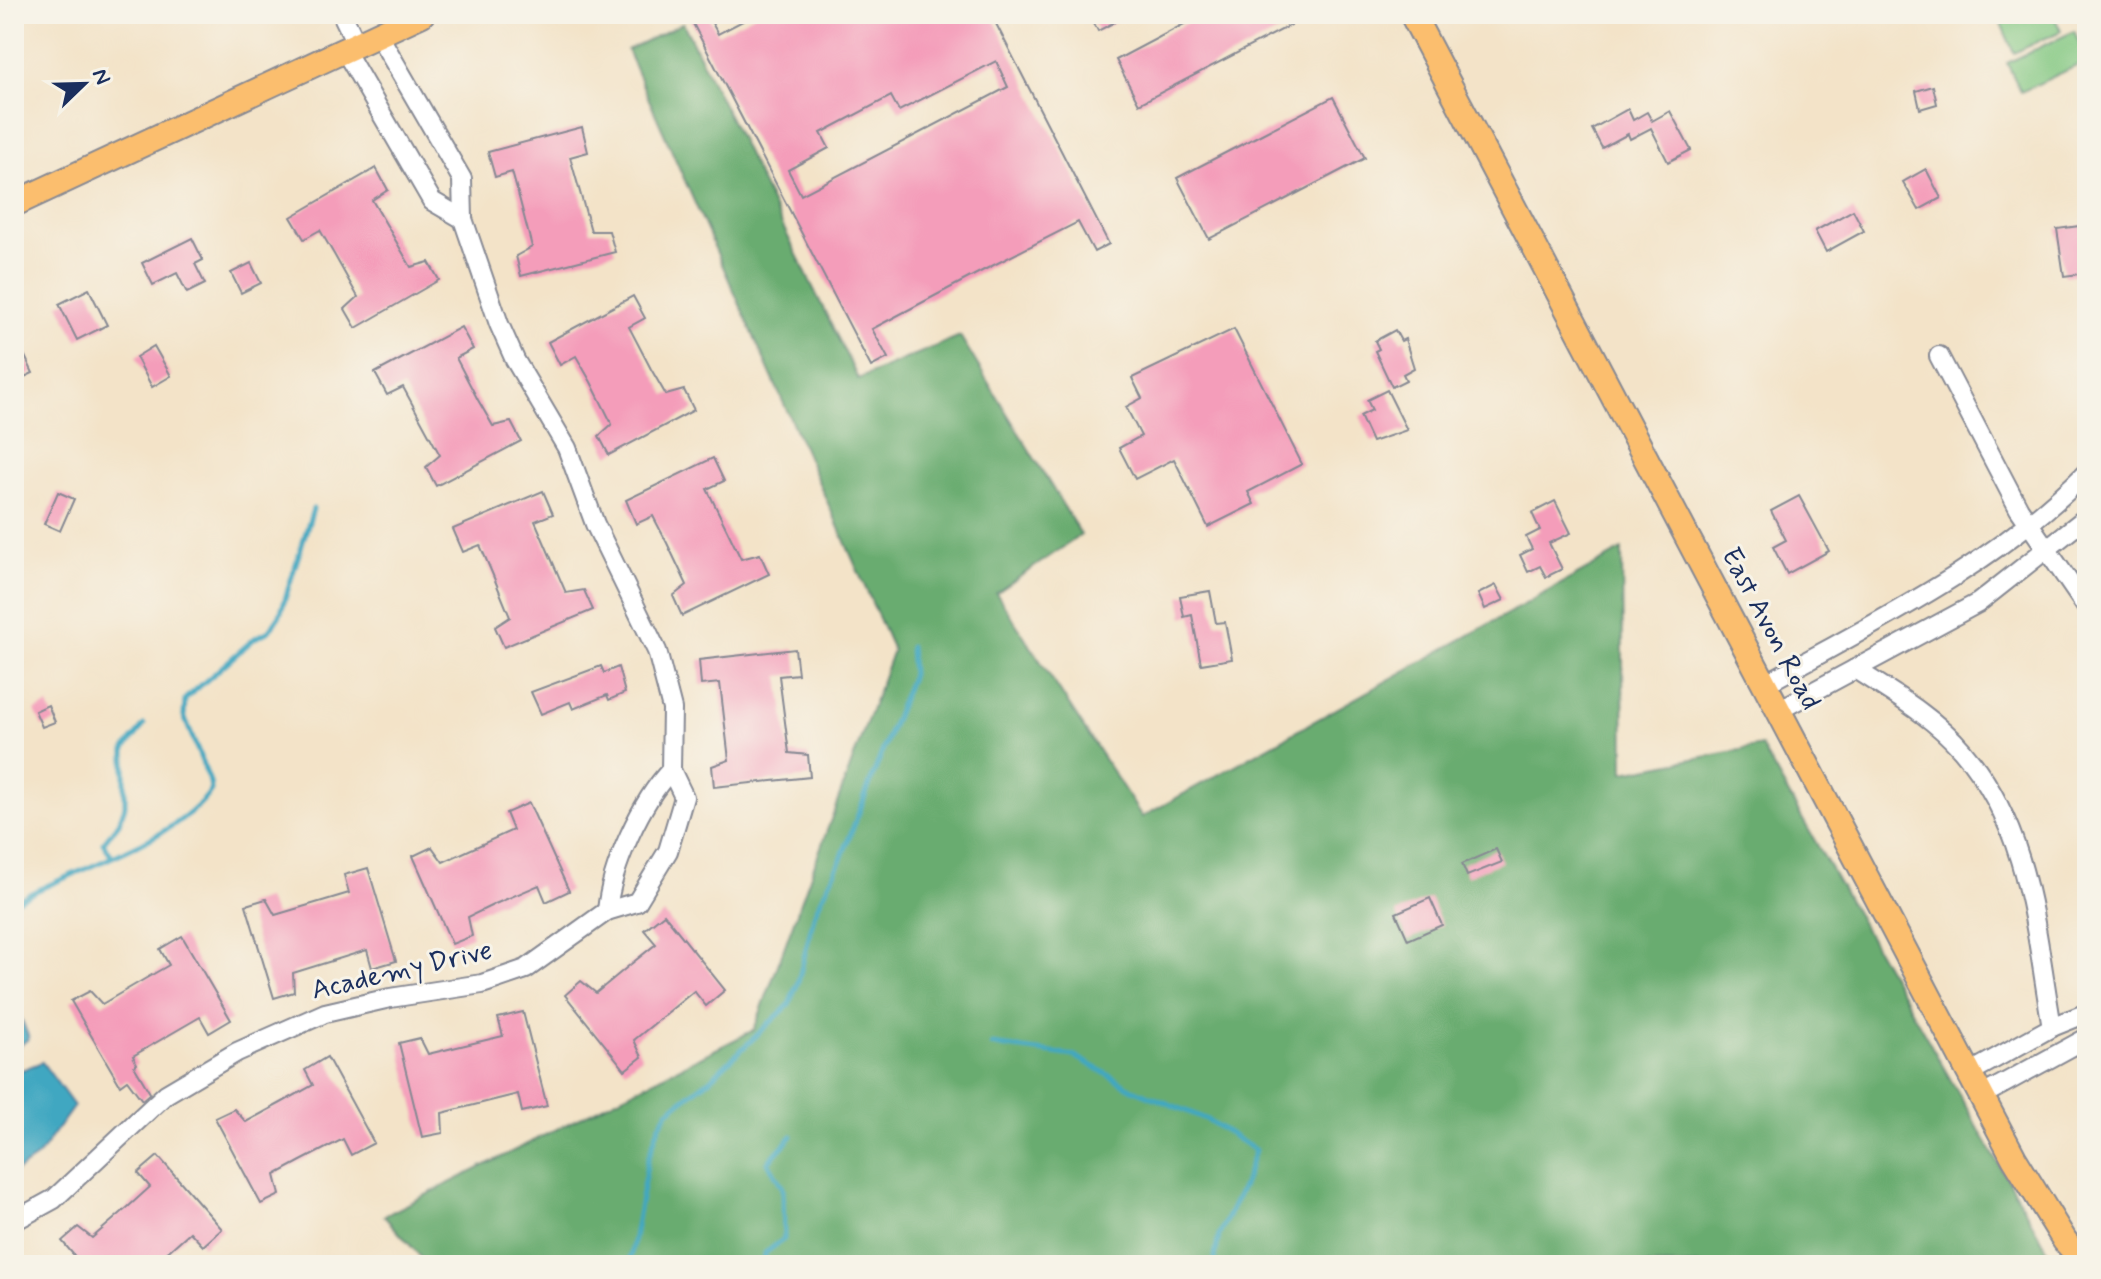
<svg xmlns="http://www.w3.org/2000/svg" width="2101" height="1279" viewBox="0 0 2101 1279" font-family="Mynerve,sans-serif">
  <style>
    .green { fill: #82c781; stroke: #4e7b70; stroke-width: 2 }
    .forest { fill: #69ac6f; stroke: #426e66; stroke-width: 2 }
    .water { fill: #41a7c1; stroke: #2e6b90; stroke-width: 2 }
    .lines { fill: none; stroke-linecap: round; stroke-linejoin: round }
    .stream { stroke: #41a7c1; stroke-width: 5 }
    .building { fill: #f49dba; fill-rule: evenodd }
    .minor-casing { stroke: #878993; stroke-width: 22 }
    .major-casing { stroke: #878993; stroke-width: 28 }
    .minor { stroke: #fff; stroke-width: 18 }
    .major { stroke: #fbbe6e; stroke-width: 24 }
    .labels { text-anchor: middle; dominant-baseline: central; stroke-width: 6; stroke-linejoin: round; paint-order: stroke }
    .street-label { font-size: 28px; fill: #1b2f5e; stroke: #f7f3e8 }
  </style>
  <rect width="100%" height="100%" fill="#f7f3e8"/>
  <filter id="ink" filterUnits="userSpaceOnUse"><feTurbulence type="fractalNoise" baseFrequency=".0125" numOctaves="2"/><feDisplacementMap in="SourceGraphic" scale="16" xChannelSelector="R" yChannelSelector="G"/><feConvolveMatrix kernelMatrix="1 2 1 2 8 2 1 2 1" color-interpolation-filters="sRGB"/></filter>
  <filter id="wash" filterUnits="userSpaceOnUse"><feTurbulence type="fractalNoise" baseFrequency=".006" numOctaves="4" result="noise"/><feDisplacementMap in="SourceGraphic" scale="32" xChannelSelector="R" yChannelSelector="G"/><feGaussianBlur stdDeviation="1.8" result="paint"/><feColorMatrix in="noise" values="0 0 0 0 0 0 0 0 0 0 0 0 0 0 0 0 0 1.4 0 .05"/><feComposite in="paint" operator="in"/></filter>
  <g filter="url(#wash)">
    <rect width="100%" height="100%" fill="#f3e3c8"/>
    <g class="green">
      <polygon points="2015,14 2053,14 2061,31 2014,53 2000,21"/>
      <polygon points="2074,31 2087,61 2021,92 2007,63"/>
    </g>
    <polygon class="forest" points="683,23 858,379 960,336 1081,535 996,593 1142,817 1622,550 1624,772 1761,746 2056,1265 428,1265 384,1216 754,1030 893,650 627,50"/>
    <g class="water">
      <polygon points="14,1001 29,1038 14,1051"/>
      <polygon points="42,1062 74,1106 38,1156 14,1173 14,1073"/>
    </g>
    <g class="lines">
      <g class="stream">
        <polyline points="112,856 103,843 119,823 125,806 125,749 144,725"/>
        <path d="M14 902C65 873 181 839 211 790L210 782 184 716 185 699 255 638 269 631 280 615 313 509"/>
        <polyline points="992,1045 1075,1056 1133,1089 1208,1120 1255,1150 1245,1181 1219,1235 1214,1263"/>
        <polyline points="629,1265 648,1159 659,1126 668,1111 709,1080 789,1005 798,982 815,912 841,859 912,674 910,647"/>
        <polyline points="764,1265 765,1253 784,1239 783,1188 768,1162 792,1136"/>
        <polyline points="1166,1265 1182,1262 1218,1265"/>
      </g>
    </g>
    <g id="blocks">
      <g class="building">
        <path d="M688 14H707L718 34 756 14H991L1109 244 1094 252 1078 222 982 271 872 329 888 358 871 367ZM996 61 1008 87 801 195 788 170 829 148 821 133 891 96 899 111Z"/>
        <polygon points="1089,14 1130,14 1098,31"/>
        <polygon points="1203,14 1312,14 1139,104 1116,60"/>
        <polygon points="1933,86 1937,104 1920,109 1916,91"/>
        <polygon points="1333,97 1365,158 1209,239 1177,178"/>
        <polygon points="1628,109 1633,120 1647,112 1652,121 1670,111 1691,150 1668,162 1651,128 1630,139 1628,134 1602,148 1592,129"/>
        <polygon points="582,127 588,152 570,157 591,231 609,231 615,252 521,276 516,256 532,247 520,201 512,172 495,177 488,152"/>
        <polygon points="376,168 388,190 372,200 411,267 429,262 439,280 356,328 345,309 358,297 335,256 320,230 304,239 291,217"/>
        <polygon points="1926,169 1941,198 1919,210 1903,182"/>
        <polygon points="1853,210 1864,231 1826,252 1815,231"/>
        <polygon points="2087,225 2087,273 2064,276 2057,229"/>
        <polygon points="192,238 203,260 195,264 205,284 187,293 177,273 153,285 142,263"/>
        <polygon points="251,263 261,283 241,293 231,273"/>
        <polygon points="89,289 107,325 77,340 59,304"/>
        <polygon points="633,296 645,318 629,327 651,369 666,395 684,390 694,410 609,455 599,436 612,424 591,382 576,356 560,365 548,342"/>
        <polygon points="461,327 473,349 456,358 478,400 493,426 511,422 521,441 436,486 426,467 440,455 403,387 387,395 375,373"/>
        <polygon points="1234,329 1302,464 1248,492 1254,504 1208,527 1174,459 1135,479 1119,448 1141,436 1126,407 1142,398 1132,378"/>
        <polygon points="1395,330 1401,341 1405,339 1414,368 1403,374 1406,380 1392,387 1375,351 1379,349 1375,341"/>
        <polygon points="14,333 33,373 14,382"/>
        <polygon points="154,346 171,376 152,387 136,357"/>
        <polygon points="1387,390 1407,430 1372,442 1360,416 1372,410 1367,400"/>
        <polygon points="713,458 724,481 707,489 728,532 741,559 760,554 769,574 682,616 673,596 687,585 667,543 653,516 636,524 626,500"/>
        <polygon points="543,491 553,514 535,521 566,593 584,590 593,610 504,647 495,627 510,617 492,573 480,545 463,552 453,529"/>
        <polygon points="58,492 74,499 60,531 44,524"/>
        <polygon points="1799,496 1829,551 1787,574 1773,547 1786,540 1771,511"/>
        <polygon points="1555,501 1571,533 1549,543 1562,569 1546,577 1540,566 1528,572 1520,555 1532,549 1526,537 1540,530 1532,513"/>
        <polygon points="1496,585 1504,600 1485,609 1478,594"/>
        <polygon points="1210,591 1216,623 1225,622 1232,659 1201,664 1192,615 1184,617 1180,596"/>
        <polygon points="795,649 798,674 779,676 789,753 808,755 810,777 714,787 712,766 729,760 720,683 701,685 699,660"/>
        <polygon points="601,666 604,673 618,667 625,693 609,700 607,695 573,709 570,702 541,714 531,692"/>
        <polygon points="48,705 55,722 42,727 35,711"/>
        <polygon points="529,803 569,891 546,902 539,885 495,904 468,917 472,936 452,944 413,856 432,847 443,862 513,830 506,813"/>
        <polygon points="1496,849 1502,862 1467,876 1462,864"/>
        <polygon points="368,868 396,961 372,968 367,950 293,973 294,992 274,998 246,905 266,899 275,915 319,902 349,893 344,875"/>
        <polygon points="1430,898 1442,925 1408,940 1396,913"/>
        <polygon points="664,914 725,990 706,1006 694,991 634,1040 642,1057 625,1070 565,995 581,981 596,993 631,964 656,944 644,930"/>
        <polygon points="182,936 231,1020 209,1033 200,1017 133,1056 137,1064 134,1066 150,1093 142,1100 127,1080 120,1085 71,1001 90,991 102,1004 143,980 169,965 160,949"/>
        <polygon points="523,1012 547,1106 522,1112 518,1094 442,1113 443,1133 422,1137 399,1043 420,1038 428,1054 461,1046 503,1036 498,1018"/>
        <polygon points="327,1057 374,1143 351,1155 343,1139 301,1161 275,1175 280,1195 261,1204 215,1118 234,1109 246,1122 281,1103 313,1085 305,1070"/>
        <polygon points="158,1156 222,1229 203,1246 190,1232 153,1265 82,1265 62,1241 78,1227 92,1238 128,1207 150,1187 138,1173"/>
      </g>
    </g>
  </g>
  <g filter="url(#ink)">
    <use href="#blocks" fill-opacity="0" stroke="#878993" stroke-width="2"/>
    <g class="lines">
      <g class="minor-casing">
        <g id="minor">
          <polyline points="342,14 356,43"/>
          <polyline points="344,49 432,201 463,219"/>
          <polyline points="1939,356 2019,509 2087,608"/>
          <path d="M1855 669C1892 693 1934 717 1962 750 2030 829 2035 930 2052 1027"/>
          <path d="M1765 684C1877 622 1997 563 2087 472"/>
          <polyline points="1779,710 1978,603 2087,517"/>
          <path d="M607 911C611 868 641 801 671 770"/>
          <polyline points="1969,1073 2052,1027 2087,1013"/>
          <polyline points="1981,1096 2087,1038"/>
          <polyline points="14,1221 54,1199 166,1094 237,1052 325,1013 390,998 482,984 526,969 607,911 637,902 668,851 684,797 671,770 672,709 657,651 595,524 567,448 515,360 499,324 463,219 462,179 378,34"/>
        </g>
      </g>
      <g class="major-casing">
        <g id="major">
          <polyline points="1412,14 2014,1158 2065,1241 2087,1265"/>
          <polyline points="14,204 422,14"/>
        </g>
      </g>
      <use href="#minor" class="minor"/>
      <use href="#major" class="major"/>
    </g>
  </g>
  <g class="labels">
    <g class="street-label">
      <text transform="translate(1770 629) rotate(62)">East Avon Road</text>
      <text transform="translate(402 971) rotate(-13)">Academy Drive</text>
    </g>
  </g>
  <rect width="2101" height="1279" fill="none" stroke="#f7f3e8" stroke-width="48"/>
  <g transform="translate(84 84) rotate(67)" stroke="#f7f3e8" stroke-width="6" paint-order="stroke">
  <path d="M0-6L14 30L0 20L-14 30Z" fill="#1b2f5e"/>
  <text y="-12" font-size="22" font-weight="bold" text-anchor="middle" fill="#1b2f5e">N</text>
  </g>
</svg>
